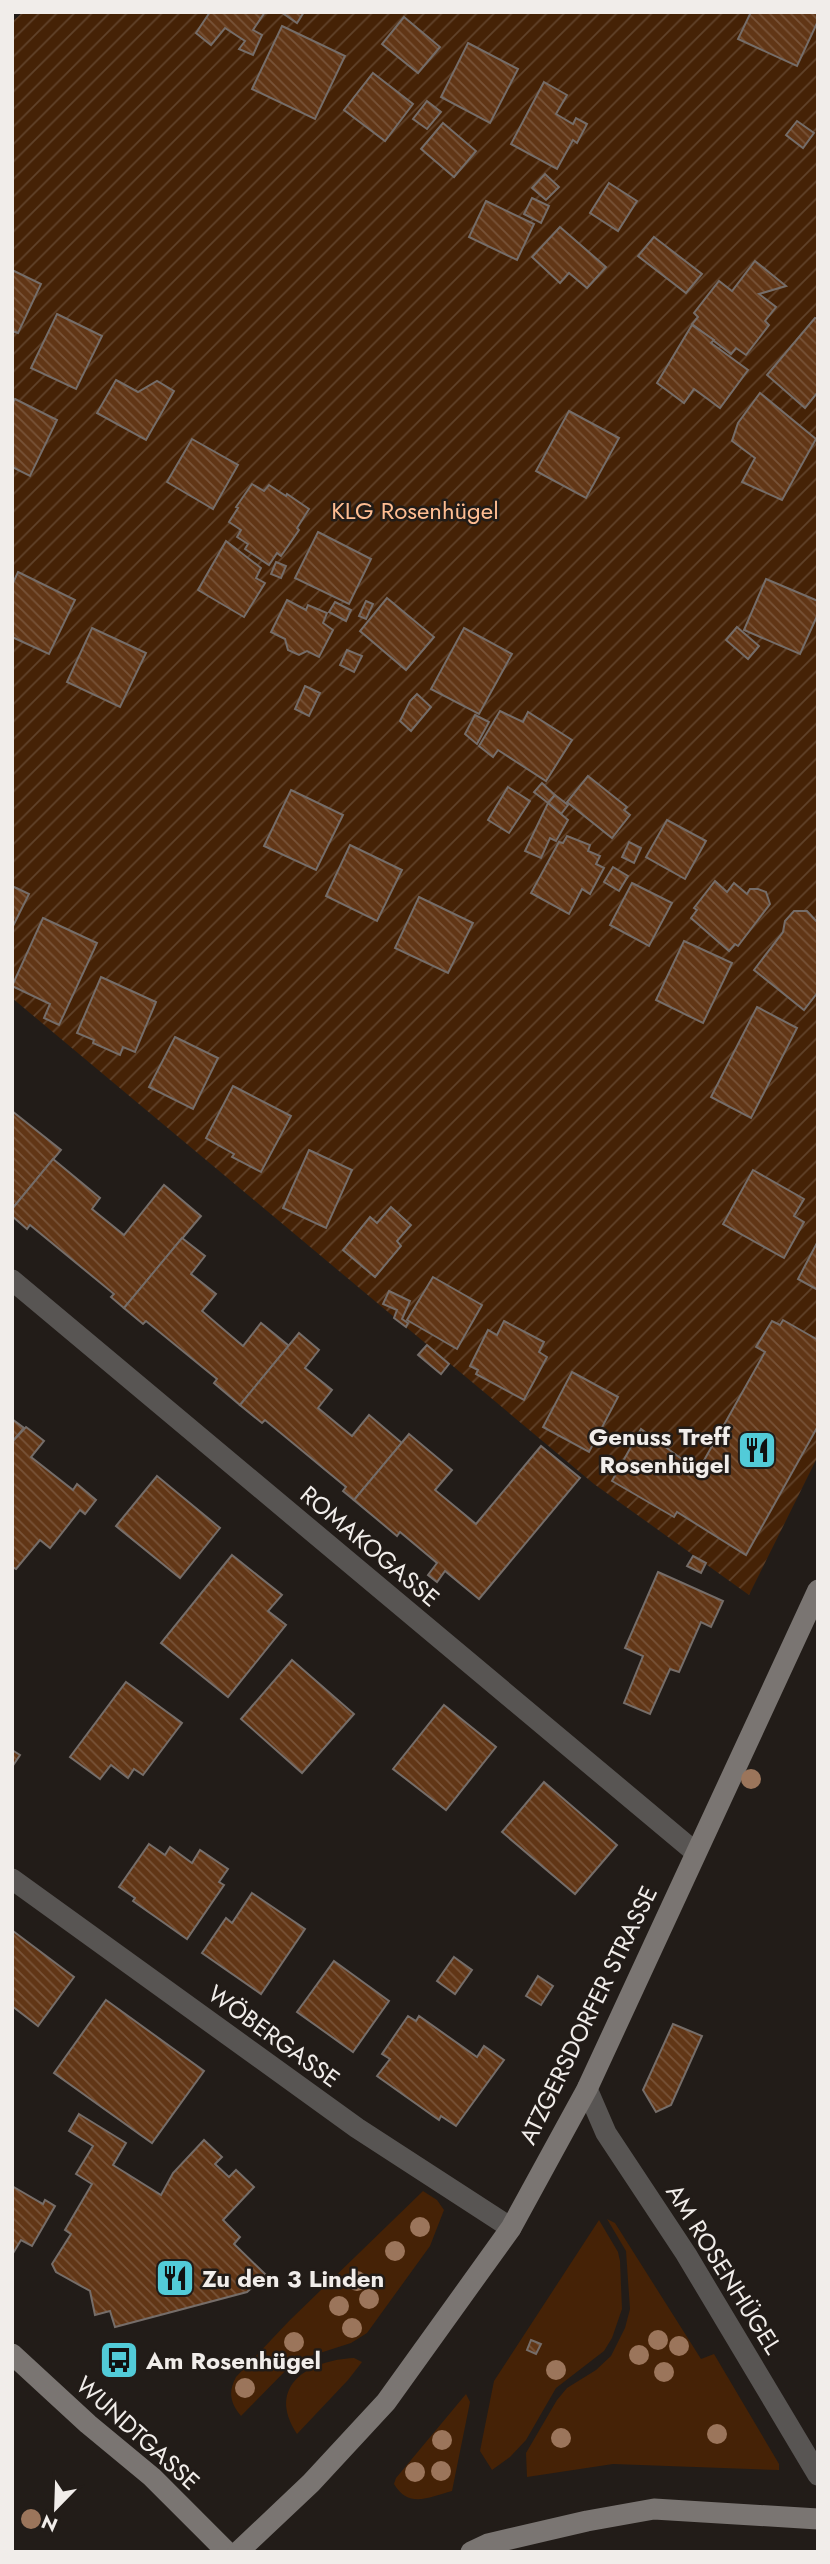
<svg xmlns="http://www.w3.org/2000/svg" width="830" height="2564" viewBox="0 0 830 2564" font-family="Jost,sans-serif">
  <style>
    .grass { fill: #452206 }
    .garden { fill: url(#garden-furrows) }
    .building { fill: url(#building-back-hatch); stroke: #756d69; stroke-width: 2 }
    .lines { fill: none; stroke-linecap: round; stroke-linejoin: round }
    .street { stroke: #585553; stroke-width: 21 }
    .secondary { stroke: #7a7572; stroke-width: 21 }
    .tree { fill: #9b755b }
    .labels { text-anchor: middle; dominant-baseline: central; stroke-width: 5; stroke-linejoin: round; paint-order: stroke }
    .park-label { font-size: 24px; fill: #febd92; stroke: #221c18 }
    .poi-label { font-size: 24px; font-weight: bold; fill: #f1edea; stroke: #221c18; text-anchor: start }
    .street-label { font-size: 24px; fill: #f1edea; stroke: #221c18 }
  </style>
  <defs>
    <pattern id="garden-furrows" width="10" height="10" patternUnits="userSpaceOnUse" patternTransform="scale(1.75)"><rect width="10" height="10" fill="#452206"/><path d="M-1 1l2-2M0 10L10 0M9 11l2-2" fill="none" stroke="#60422a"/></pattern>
    <pattern id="building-back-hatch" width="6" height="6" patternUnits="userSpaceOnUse" patternTransform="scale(1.75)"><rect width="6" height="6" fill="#613616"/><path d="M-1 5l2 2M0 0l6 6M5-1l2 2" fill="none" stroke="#785338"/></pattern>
  </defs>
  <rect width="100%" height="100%" fill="#221c18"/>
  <g class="grass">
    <path d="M423 2191 437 2200 444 2210 430 2246 367 2333 351 2343 295 2361 241 2416C230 2403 228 2392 236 2377L289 2321Z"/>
    <polygon points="607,2219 615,2223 701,2359 714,2354 779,2464 779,2470 613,2464 527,2477 526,2453 557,2400 567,2388 596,2370 611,2356 625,2328 630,2309 626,2251"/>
    <polygon points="599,2220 618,2252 620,2261 622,2309 612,2338 604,2351 556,2388 526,2440 510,2457 492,2470 480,2451 494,2381"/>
    <path d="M354 2358 362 2362 348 2380 297 2434C265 2386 309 2360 354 2358Z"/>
    <path d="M466 2394 470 2402 452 2491C429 2497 409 2509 394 2484L396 2478Z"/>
  </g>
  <polygon class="garden" points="23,12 818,12 818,1456 749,1595 594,1484 12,998 12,22"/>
  <g class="building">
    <polygon points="210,12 265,12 253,30 262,35 253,55 239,49 245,41 225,28 211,45 196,33"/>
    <polygon points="281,12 304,12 297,23"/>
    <polygon points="751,12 818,12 818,21 797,66 738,39"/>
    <polygon points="404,17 440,47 418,73 382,44"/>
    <polygon points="282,26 345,56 315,119 252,89"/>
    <polygon points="468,43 518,69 490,123 441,97"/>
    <polygon points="373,73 413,104 385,141 344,110"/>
    <polygon points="544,82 567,95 556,114 573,124 576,118 587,124 577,143 573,140 557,169 511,144"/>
    <polygon points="427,101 441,112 427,129 413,119"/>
    <polygon points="797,121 814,133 803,148 786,135"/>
    <polygon points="443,123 476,151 454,177 421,149"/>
    <polygon points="545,174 559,187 546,200 532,188"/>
    <polygon points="609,183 637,201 618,231 590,213"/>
    <polygon points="532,198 549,206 541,223 524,214"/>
    <polygon points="486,201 534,224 517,260 469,237"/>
    <polygon points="560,227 606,267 587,288 569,273 560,283 532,257"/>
    <polygon points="654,237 702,274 686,293 638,256"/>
    <polygon points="755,261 786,286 759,294 776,307 765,321 769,325 746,355 736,348 731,354 692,324 698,317 694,313 719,281 732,291"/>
    <polygon points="12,270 41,284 18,333 12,331"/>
    <polygon points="57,314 102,336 76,389 31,368"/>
    <polygon points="815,318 818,319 818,392 805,408 767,375"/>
    <polygon points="692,325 714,340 711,343 748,370 720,408 694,389 684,403 657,383"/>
    <polygon points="116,380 138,392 157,381 174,391 146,440 97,413"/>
    <polygon points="760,393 816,439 782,500 742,482 755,458 732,441 738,423"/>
    <polygon points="15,399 57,420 30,476 12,467 12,404"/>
    <polygon points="569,411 619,438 586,498 536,471"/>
    <polygon points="192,439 238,465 213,509 167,482"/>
    <polygon points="252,484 264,491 269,485 286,496 287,494 309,509 297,528 299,530 281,556 277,553 269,565 245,549 248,544 237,537 241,530 229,522 238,508 236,507"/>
    <polygon points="318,532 371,559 349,604 295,578"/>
    <polygon points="226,541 261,568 256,578 265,583 244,617 198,590"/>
    <polygon points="276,562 286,566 281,578 271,574"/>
    <polygon points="18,572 75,600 49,654 12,637 12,585"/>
    <polygon points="766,579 818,601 818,614 800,654 744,630"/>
    <polygon points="387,598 434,637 406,670 360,631"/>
    <polygon points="287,600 306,610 308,605 327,613 323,623 333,630 319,657 307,651 299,655 288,650 285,639 271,632"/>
    <polygon points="366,601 373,604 366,619 359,616"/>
    <polygon points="335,602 351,610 346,621 329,612"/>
    <polygon points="737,627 759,646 748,659 726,640"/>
    <polygon points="92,628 146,653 120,707 67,682"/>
    <polygon points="464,628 512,654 479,714 431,689"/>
    <polygon points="347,650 362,656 354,672 340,665"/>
    <polygon points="305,686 320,693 309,716 295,709"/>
    <polygon points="417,694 431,707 411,731 400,721 410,701"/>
    <polygon points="500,711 523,722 528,712 572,740 546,781 498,750 493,757 479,746"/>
    <polygon points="475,715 489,722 477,744 465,734"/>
    <polygon points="588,776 627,807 624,810 630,815 612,838 567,802"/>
    <polygon points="542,783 555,795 548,803 534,792"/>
    <polygon points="508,787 530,801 509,833 488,820"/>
    <polygon points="291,790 343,815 316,870 264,846"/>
    <polygon points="555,795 568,805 561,814 548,803"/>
    <polygon points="548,803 568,820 556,841 550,838 541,858 525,851"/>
    <polygon points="667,820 706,841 685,879 646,857"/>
    <polygon points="567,836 590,845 588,851 600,856 596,864 604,868 590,894 582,889 569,914 531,893 559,842 563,843"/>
    <polygon points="629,842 641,848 634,863 622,857"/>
    <polygon points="350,845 402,870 377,921 326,896"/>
    <polygon points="613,867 628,876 619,891 604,882"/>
    <polygon points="715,881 727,892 734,883 747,894 750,889 758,889 766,892 770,904 738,946 735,944 729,951 691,918 697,910 694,908"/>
    <polygon points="632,883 672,903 649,946 610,925"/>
    <polygon points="12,886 29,894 12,928"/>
    <polygon points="419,897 473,923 448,973 395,948"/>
    <polygon points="794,911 807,911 818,923 818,992 804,1010 754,970 783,932 785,921"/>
    <polygon points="43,918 97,943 59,1025 44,1018 50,1004 12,986"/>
    <polygon points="684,941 732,963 703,1023 656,1000"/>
    <polygon points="101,977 156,1002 135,1052 123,1047 120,1055 93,1043 94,1040 77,1033"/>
    <polygon points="757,1007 797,1028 751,1118 711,1097"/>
    <polygon points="175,1037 218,1058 193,1109 149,1087"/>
    <polygon points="233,1086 291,1116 261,1172 232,1157 234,1154 206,1138"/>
    <polygon points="12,1111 61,1150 12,1209"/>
    <polygon points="309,1150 352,1170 326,1228 283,1208"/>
    <polygon points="53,1159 100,1198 92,1209 124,1235 164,1185 201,1216 124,1308 111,1297 114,1294 30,1225 27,1229 12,1216 12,1209"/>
    <polygon points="753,1170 804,1199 794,1216 804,1222 784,1258 723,1224"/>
    <polygon points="391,1207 411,1225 397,1241 401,1246 375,1277 343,1250 370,1217 377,1223"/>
    <polygon points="182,1238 205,1256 191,1274 216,1294 202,1311 243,1346 261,1323 289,1346 240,1405 214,1383 217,1379 146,1321 143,1324 124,1308"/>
    <polygon points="818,1241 818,1290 798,1279"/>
    <polygon points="433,1277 482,1305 457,1349 407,1320"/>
    <polygon points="389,1291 410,1301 402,1319 408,1323 406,1327 394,1318 397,1310 383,1304"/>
    <polygon points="783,1320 818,1340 818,1426 746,1555 677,1512 674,1517 612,1481 641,1429 698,1471 765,1352 756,1347 772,1321 780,1325"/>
    <polygon points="504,1321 544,1342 539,1352 547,1357 524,1400 476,1374 478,1370 470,1366 488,1330 497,1335"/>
    <polygon points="299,1333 319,1350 305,1368 332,1390 318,1408 352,1436 369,1415 402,1443 354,1500 343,1491 346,1487 265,1420 262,1423 240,1405"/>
    <polygon points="427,1345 449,1364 441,1374 418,1355"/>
    <polygon points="572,1372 618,1397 589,1452 543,1427"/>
    <polygon points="12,1419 24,1428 12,1442"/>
    <polygon points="26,1427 44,1441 31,1457 73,1490 77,1484 96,1500 85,1514 80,1510 50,1548 40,1540 16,1569 12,1567 12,1442"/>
    <polygon points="409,1434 452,1470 435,1490 476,1524 541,1446 580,1478 479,1599 445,1571 437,1582 428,1575 437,1563 400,1532 397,1536 354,1500"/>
    <polygon points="157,1476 220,1528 180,1578 116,1526"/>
    <polygon points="232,1555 282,1595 268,1611 286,1625 228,1697 161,1643"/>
    <polygon points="693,1556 706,1563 701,1573 687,1566"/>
    <polygon points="658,1572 723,1601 711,1627 701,1622 679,1672 670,1669 650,1714 624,1703 643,1656 625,1648"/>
    <polygon points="292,1660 354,1714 302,1773 241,1719"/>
    <polygon points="126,1682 182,1723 143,1775 134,1769 128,1778 111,1765 100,1779 70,1757"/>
    <polygon points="444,1705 496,1747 446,1810 393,1769"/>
    <polygon points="12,1750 20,1755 12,1767"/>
    <polygon points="544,1782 617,1845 575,1894 502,1832"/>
    <polygon points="149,1844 165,1855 170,1847 192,1863 200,1850 228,1869 219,1882 224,1885 187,1939 133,1901 135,1898 119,1887"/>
    <polygon points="252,1893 305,1929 261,1994 202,1953 226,1918 232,1923"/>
    <polygon points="13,1931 74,1977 38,2026 12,2006"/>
    <polygon points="454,1957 472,1970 455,1994 437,1981"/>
    <polygon points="334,1961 389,2001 353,2052 297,2012"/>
    <polygon points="538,1976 553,1986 541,2005 526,1996"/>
    <polygon points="106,2000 204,2071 152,2143 54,2073"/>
    <polygon points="408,2016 416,2021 419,2016 477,2057 484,2046 504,2060 456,2126 441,2116 439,2120 377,2076 390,2059 382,2054"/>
    <polygon points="673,2024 702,2036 671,2105 656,2112 643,2090"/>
    <polygon points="79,2114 126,2143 113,2165 161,2195 173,2173 204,2140 222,2157 215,2164 229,2177 236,2170 254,2187 223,2220 240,2237 234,2244 266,2275 247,2292 115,2327 110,2311 95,2315 90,2291 56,2272 52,2264 71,2234 65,2230 92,2184 76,2174 93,2146 69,2131"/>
    <polygon points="12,2186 43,2204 45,2200 55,2206 32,2246 21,2240 12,2255"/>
    <polygon points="531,2340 541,2344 536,2354 527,2350"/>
  </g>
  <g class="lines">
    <g class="street">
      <polyline points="12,1280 695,1852"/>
      <polyline points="12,1879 357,2128 511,2228"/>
      <polyline points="587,2089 606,2133 686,2254 818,2475"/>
    </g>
    <g class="secondary">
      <polyline points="12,2354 88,2424 152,2477 227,2552"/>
      <polyline points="238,2552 311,2483 386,2402 511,2228 587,2089 818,1590"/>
      <polyline points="471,2552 488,2544 587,2521 654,2509 818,2519"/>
    </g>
  </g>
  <g class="tree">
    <circle cx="751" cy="1779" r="10"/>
    <circle cx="420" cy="2227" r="10"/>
    <circle cx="395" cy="2251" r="10"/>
    <circle cx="357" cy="2281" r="10"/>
    <circle cx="369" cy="2299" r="10"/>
    <circle cx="339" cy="2306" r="10"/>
    <circle cx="352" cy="2328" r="10"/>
    <circle cx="658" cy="2340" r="10"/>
    <circle cx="294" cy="2342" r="10"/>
    <circle cx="679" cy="2346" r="10"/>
    <circle cx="639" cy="2355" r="10"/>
    <circle cx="556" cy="2370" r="10"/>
    <circle cx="664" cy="2372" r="10"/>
    <circle cx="245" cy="2388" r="10"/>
    <circle cx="717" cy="2434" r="10"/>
    <circle cx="561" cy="2438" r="10"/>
    <circle cx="442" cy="2440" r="10"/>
    <circle cx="441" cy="2471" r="10"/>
    <circle cx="415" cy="2472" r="10"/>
    <circle cx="31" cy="2519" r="10"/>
  </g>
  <defs>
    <g id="restaurant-square" transform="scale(2.0125)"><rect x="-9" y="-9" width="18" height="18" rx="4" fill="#52cbd8" stroke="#221c18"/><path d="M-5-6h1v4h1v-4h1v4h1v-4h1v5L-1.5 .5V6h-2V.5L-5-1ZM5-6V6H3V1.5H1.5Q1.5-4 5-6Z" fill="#111"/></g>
    <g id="bus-square" transform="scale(2.0125)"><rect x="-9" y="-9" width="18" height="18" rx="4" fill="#52cbd8" stroke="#221c18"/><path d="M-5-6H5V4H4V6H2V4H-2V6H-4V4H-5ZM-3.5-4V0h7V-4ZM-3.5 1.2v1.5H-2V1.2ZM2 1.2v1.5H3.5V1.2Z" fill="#111"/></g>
  </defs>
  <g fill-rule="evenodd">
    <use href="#restaurant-square" x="757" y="1450"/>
    <use href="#restaurant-square" x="175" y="2278"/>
    <use href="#bus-square" x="119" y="2360"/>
  </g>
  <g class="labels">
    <g class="park-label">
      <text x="415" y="510">KLG Rosenhügel</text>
    </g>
    <g class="poi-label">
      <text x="730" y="1436" text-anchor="end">Genuss Treff<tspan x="730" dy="28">Rosenhügel</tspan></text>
      <text x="202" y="2278">Zu den 3 Linden</text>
      <text x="146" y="2360">Am Rosenhügel</text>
    </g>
    <g class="street-label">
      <text transform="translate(370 1546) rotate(40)">ROMAKOGASSE</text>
      <text transform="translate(588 2015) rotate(-64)">ATZGERSDORFER STRASSE</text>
      <text transform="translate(274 2036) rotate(36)">WÖBERGASSE</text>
      <text transform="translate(724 2269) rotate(58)">AM ROSENHÜGEL</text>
      <text transform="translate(138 2433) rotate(42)">WUNDTGASSE</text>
    </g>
  </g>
  <rect width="830" height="2564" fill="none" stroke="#f1edea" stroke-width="28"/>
  <g transform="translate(56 2508) rotate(203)" stroke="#221c18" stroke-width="5" paint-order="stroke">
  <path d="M0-5L12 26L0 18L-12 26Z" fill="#f1edea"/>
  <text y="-10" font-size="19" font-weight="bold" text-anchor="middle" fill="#f1edea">N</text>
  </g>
</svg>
